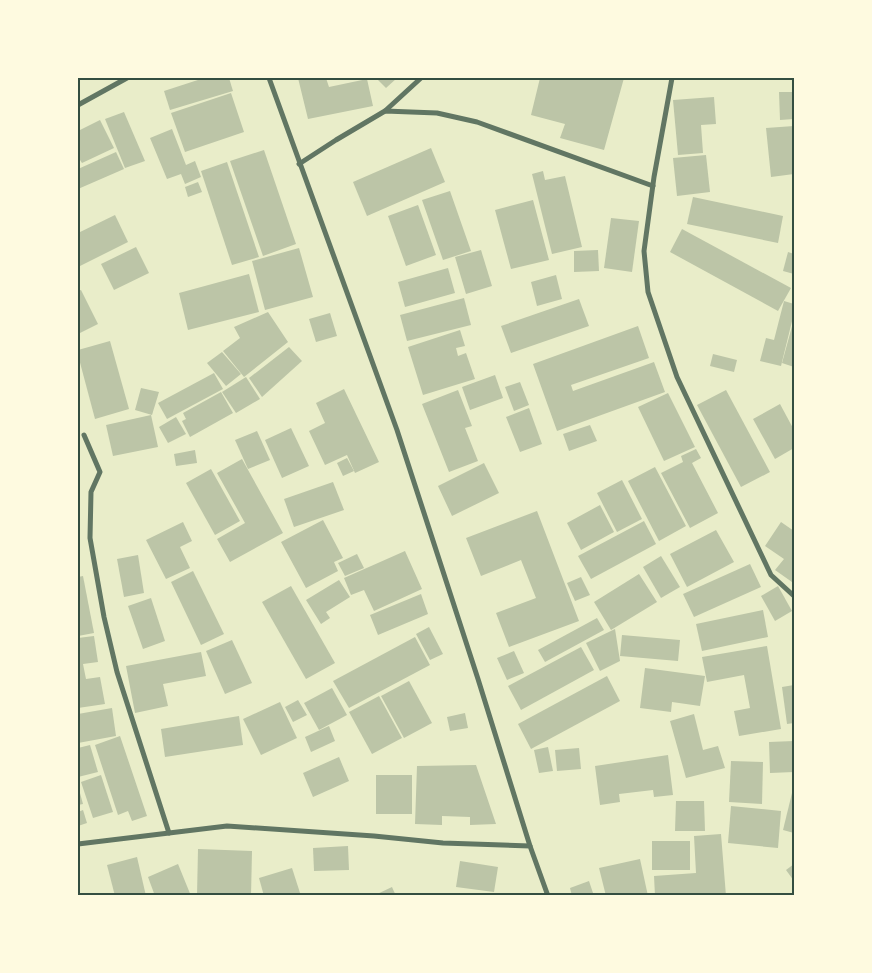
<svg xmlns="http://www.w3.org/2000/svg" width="872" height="973" viewBox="0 0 872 973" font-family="'Noto Serif',serif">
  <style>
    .building { fill: #bcc5a7 }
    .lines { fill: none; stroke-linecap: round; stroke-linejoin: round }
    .minor { stroke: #617663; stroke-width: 5 }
    .neatline { fill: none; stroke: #344e41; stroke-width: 2 }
  </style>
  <rect width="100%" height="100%" fill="#e9edc9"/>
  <g class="building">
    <polygon points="204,78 229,78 233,91 170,110 164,91"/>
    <polygon points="298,78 326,78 329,87 367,79 373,106 308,119"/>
    <polygon points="376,78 397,78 386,88"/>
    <polygon points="540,78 624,78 604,150 560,138 565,124 531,115"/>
    <polygon points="779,92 794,92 794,119 780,120"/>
    <polygon points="231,93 244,132 185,152 171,113"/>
    <polygon points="714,97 716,124 701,125 703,153 678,155 673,100"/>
    <polygon points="124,112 145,161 125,168 105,119"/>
    <polygon points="100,120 114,148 82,163 78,157 78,131"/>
    <polygon points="794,126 794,174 771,177 766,128"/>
    <polygon points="172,129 186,165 195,161 201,177 185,184 181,174 167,179 150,138"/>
    <polygon points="431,148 445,182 367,216 353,182"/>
    <polygon points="264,150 296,244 263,256 230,161"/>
    <polygon points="116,152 124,169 78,189 78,169"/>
    <polygon points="706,155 710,192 677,196 673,158"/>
    <polygon points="227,162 259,257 232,265 201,171"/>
    <polygon points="543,171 545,180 565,176 582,247 552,254 532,174"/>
    <polygon points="198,182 202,192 188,197 185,187"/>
    <polygon points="450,191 471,251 443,260 422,200"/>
    <polygon points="693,197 783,216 778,243 687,224"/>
    <polygon points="533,200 549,260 511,269 495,210"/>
    <polygon points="418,205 436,255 406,266 388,216"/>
    <polygon points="115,215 128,242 78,267 78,233"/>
    <polygon points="611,218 639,221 632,272 604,268"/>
    <polygon points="682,229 791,288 778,311 670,252"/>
    <polygon points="136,247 149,273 114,290 101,264"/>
    <polygon points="299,248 313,297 265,310 252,261"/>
    <polygon points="481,250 492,286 466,294 455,257"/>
    <polygon points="598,250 599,271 574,272 574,251"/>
    <polygon points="788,252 794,254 794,274 783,271"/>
    <polygon points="448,268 455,293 405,307 398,282"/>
    <polygon points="249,274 259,312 188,330 179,293"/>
    <polygon points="556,275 562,299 537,306 531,282"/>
    <polygon points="81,290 98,324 78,334 78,291"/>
    <polygon points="464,298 471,325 407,341 400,315"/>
    <polygon points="579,299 589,326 511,353 501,326"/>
    <polygon points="784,301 794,304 794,313 781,366 760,361 766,338 774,340"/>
    <polygon points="268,312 288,342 244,377 223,351 240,338 234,327"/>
    <polygon points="330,313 337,336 316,342 309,319"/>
    <polygon points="794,319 794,367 782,363"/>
    <polygon points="638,326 649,358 571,385 573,391 654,362 665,392 557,431 533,364"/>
    <polygon points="460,330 465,346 456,348 458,356 466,353 475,379 423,395 408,347"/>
    <polygon points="110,341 129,409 95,419 78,355 78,350"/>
    <polygon points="289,347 302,361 262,397 249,378"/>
    <polygon points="222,352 241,374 226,386 207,363"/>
    <polygon points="713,354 737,360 734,372 710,366"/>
    <polygon points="214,373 223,389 167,419 158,403"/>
    <polygon points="495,375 503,398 470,410 462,387"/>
    <polygon points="246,377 260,399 236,413 222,392"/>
    <polygon points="520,382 529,405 514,411 505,387"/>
    <polygon points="141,388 159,392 152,415 135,410"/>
    <polygon points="344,389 379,462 355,473 347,455 325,465 309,431 325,423 316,403"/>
    <polygon points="458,390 472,426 465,428 478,461 449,472 422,404"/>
    <polygon points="726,390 770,472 741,487 697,405"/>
    <polygon points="221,392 233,413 190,437 182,421 186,419 183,413"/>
    <polygon points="668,393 695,447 664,461 638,407"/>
    <polygon points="780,404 794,430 794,448 775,459 753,419"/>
    <polygon points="529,408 542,444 520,452 506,417"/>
    <polygon points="151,415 158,447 113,456 106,425"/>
    <polygon points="176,417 186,434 168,443 159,427"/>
    <polygon points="590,425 597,441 569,451 563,434"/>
    <polygon points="291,428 309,466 282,478 265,440"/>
    <polygon points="257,431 270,460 248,469 235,440"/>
    <polygon points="696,449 701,458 692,463 718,513 690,528 661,473 683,462 681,456"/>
    <polygon points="195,450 197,463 176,466 174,454"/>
    <polygon points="347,458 354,471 343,476 337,463"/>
    <polygon points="242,459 283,533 230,562 217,539 245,523 217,473"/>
    <polygon points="484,463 499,493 452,516 438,486"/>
    <polygon points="655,467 686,526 659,541 628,481"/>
    <polygon points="211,469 240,521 215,535 186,483"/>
    <polygon points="622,480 642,519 617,532 597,493"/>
    <polygon points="333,482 344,510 294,527 284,499"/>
    <polygon points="600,505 614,532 581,550 567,523"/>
    <polygon points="537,511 579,621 509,647 496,613 536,598 521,560 481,576 466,538"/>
    <polygon points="323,520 343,558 334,562 338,571 306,588 281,542"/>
    <polygon points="644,521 656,544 591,579 578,556"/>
    <polygon points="183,522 192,541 180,547 190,568 166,579 146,540"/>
    <polygon points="781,522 794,531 794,577 792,582 775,570 784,559 765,546"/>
    <polygon points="716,530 734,562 687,587 670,554"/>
    <polygon points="405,551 422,589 374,611 364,590 351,595 344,578"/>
    <polygon points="357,554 364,568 345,576 338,563"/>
    <polygon points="138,555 144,593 124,597 117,559"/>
    <polygon points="661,556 680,587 661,598 643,567"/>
    <polygon points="750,564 761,587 694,617 683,594"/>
    <polygon points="193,571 224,634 201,645 171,582"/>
    <polygon points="639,574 657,602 611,630 594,602"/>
    <polygon points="83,576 94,633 78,636 78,577"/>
    <polygon points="581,577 590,595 575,601 567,583"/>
    <polygon points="339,580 350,597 326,612 330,618 321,624 306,600"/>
    <polygon points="291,586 335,663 306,679 262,602"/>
    <polygon points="778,586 792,611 775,621 761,596"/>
    <polygon points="421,594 428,614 378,635 370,615"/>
    <polygon points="151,598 165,641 143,649 128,606"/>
    <polygon points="763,610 768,637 702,651 696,624"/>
    <polygon points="597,618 604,630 545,662 538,650"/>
    <polygon points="429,627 443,654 430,660 416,634"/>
    <polygon points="615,629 620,661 600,671 586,643"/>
    <polygon points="622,635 680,640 678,661 620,656"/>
    <polygon points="94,636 98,662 83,664 86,679 100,677 105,704 78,708 78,638"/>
    <polygon points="415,637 430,665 349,708 333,681"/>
    <polygon points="232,640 252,683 225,694 206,651"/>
    <polygon points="767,646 781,729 739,736 734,711 750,708 744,675 707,682 702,657"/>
    <polygon points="581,647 594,670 521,710 508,686"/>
    <polygon points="514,651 524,673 507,680 497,658"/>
    <polygon points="201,652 206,676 163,684 168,706 135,713 126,666"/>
    <polygon points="645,668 705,676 700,706 672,702 671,712 640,708"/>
    <polygon points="607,676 620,701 531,749 518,724"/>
    <polygon points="409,681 432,723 404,738 381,696"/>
    <polygon points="794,685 794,723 787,724 782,687"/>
    <polygon points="332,688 347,715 319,730 304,703"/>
    <polygon points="379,696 402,738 372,754 349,712"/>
    <polygon points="298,700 307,715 293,722 285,707"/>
    <polygon points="280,702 297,738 261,755 243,719"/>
    <polygon points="112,708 116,736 78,743 78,714"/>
    <polygon points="465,713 468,728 450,731 447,717"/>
    <polygon points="694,714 703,750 718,746 725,768 686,778 670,721"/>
    <polygon points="239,716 243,745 165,757 161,729"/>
    <polygon points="329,726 335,741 311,752 305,737"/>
    <polygon points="120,736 147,816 132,821 128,811 118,815 95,745"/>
    <polygon points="794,741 794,772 770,773 769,742"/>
    <polygon points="90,745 98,772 78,777 78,748"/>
    <polygon points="548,747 553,771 539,773 534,750"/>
    <polygon points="579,748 581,769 557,771 555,750"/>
    <polygon points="668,755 673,795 654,797 653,790 619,794 620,802 600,805 595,766"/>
    <polygon points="339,757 349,781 313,797 303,773"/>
    <polygon points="731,761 763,762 762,804 729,802"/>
    <polygon points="476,765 496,824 470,825 470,817 442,816 442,825 415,824 417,766"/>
    <polygon points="101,775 113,812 93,818 81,782"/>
    <rect x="376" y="775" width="36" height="39"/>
    <polygon points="78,786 83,804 78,805"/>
    <polygon points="792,793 794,794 794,833 783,830"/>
    <polygon points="676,801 704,801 705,831 675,831"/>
    <polygon points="731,806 781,811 778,848 728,843"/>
    <polygon points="83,810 87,823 78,826 78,812"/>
    <polygon points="721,834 726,896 655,896 654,876 696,873 694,836"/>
    <rect x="652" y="841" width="38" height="29"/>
    <polygon points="348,846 349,870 314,871 313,848"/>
    <polygon points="198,849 252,851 251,896 197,896"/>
    <polygon points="137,857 146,896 115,896 107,865"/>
    <polygon points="640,859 648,896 606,896 599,868"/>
    <polygon points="460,861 498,867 494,892 456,887"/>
    <polygon points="178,864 191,896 155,896 148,877"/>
    <polygon points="794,864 794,881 786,870"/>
    <polygon points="292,868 301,896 264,896 259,878"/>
    <polygon points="589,881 594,896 572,896 570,888"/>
    <polygon points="392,887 396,896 373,896"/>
  </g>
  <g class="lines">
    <g class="minor">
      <polyline points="269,78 397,430 478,679 530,846"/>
      <polyline points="672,78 654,177 644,251 648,292 677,377 771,575 794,596"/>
      <polyline points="78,105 127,78"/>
      <polyline points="385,111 421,78"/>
      <polyline points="299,164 336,140 385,111 437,113 477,122 653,186"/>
      <polyline points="84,435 100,472 91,492 90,538 104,617 117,672 169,833"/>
      <polyline points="78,844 227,826 374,836 443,843 530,846 548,896"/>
    </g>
  </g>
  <rect width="872" height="973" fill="none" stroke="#fefae0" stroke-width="158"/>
  <rect x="79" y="79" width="714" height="815" class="neatline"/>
</svg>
